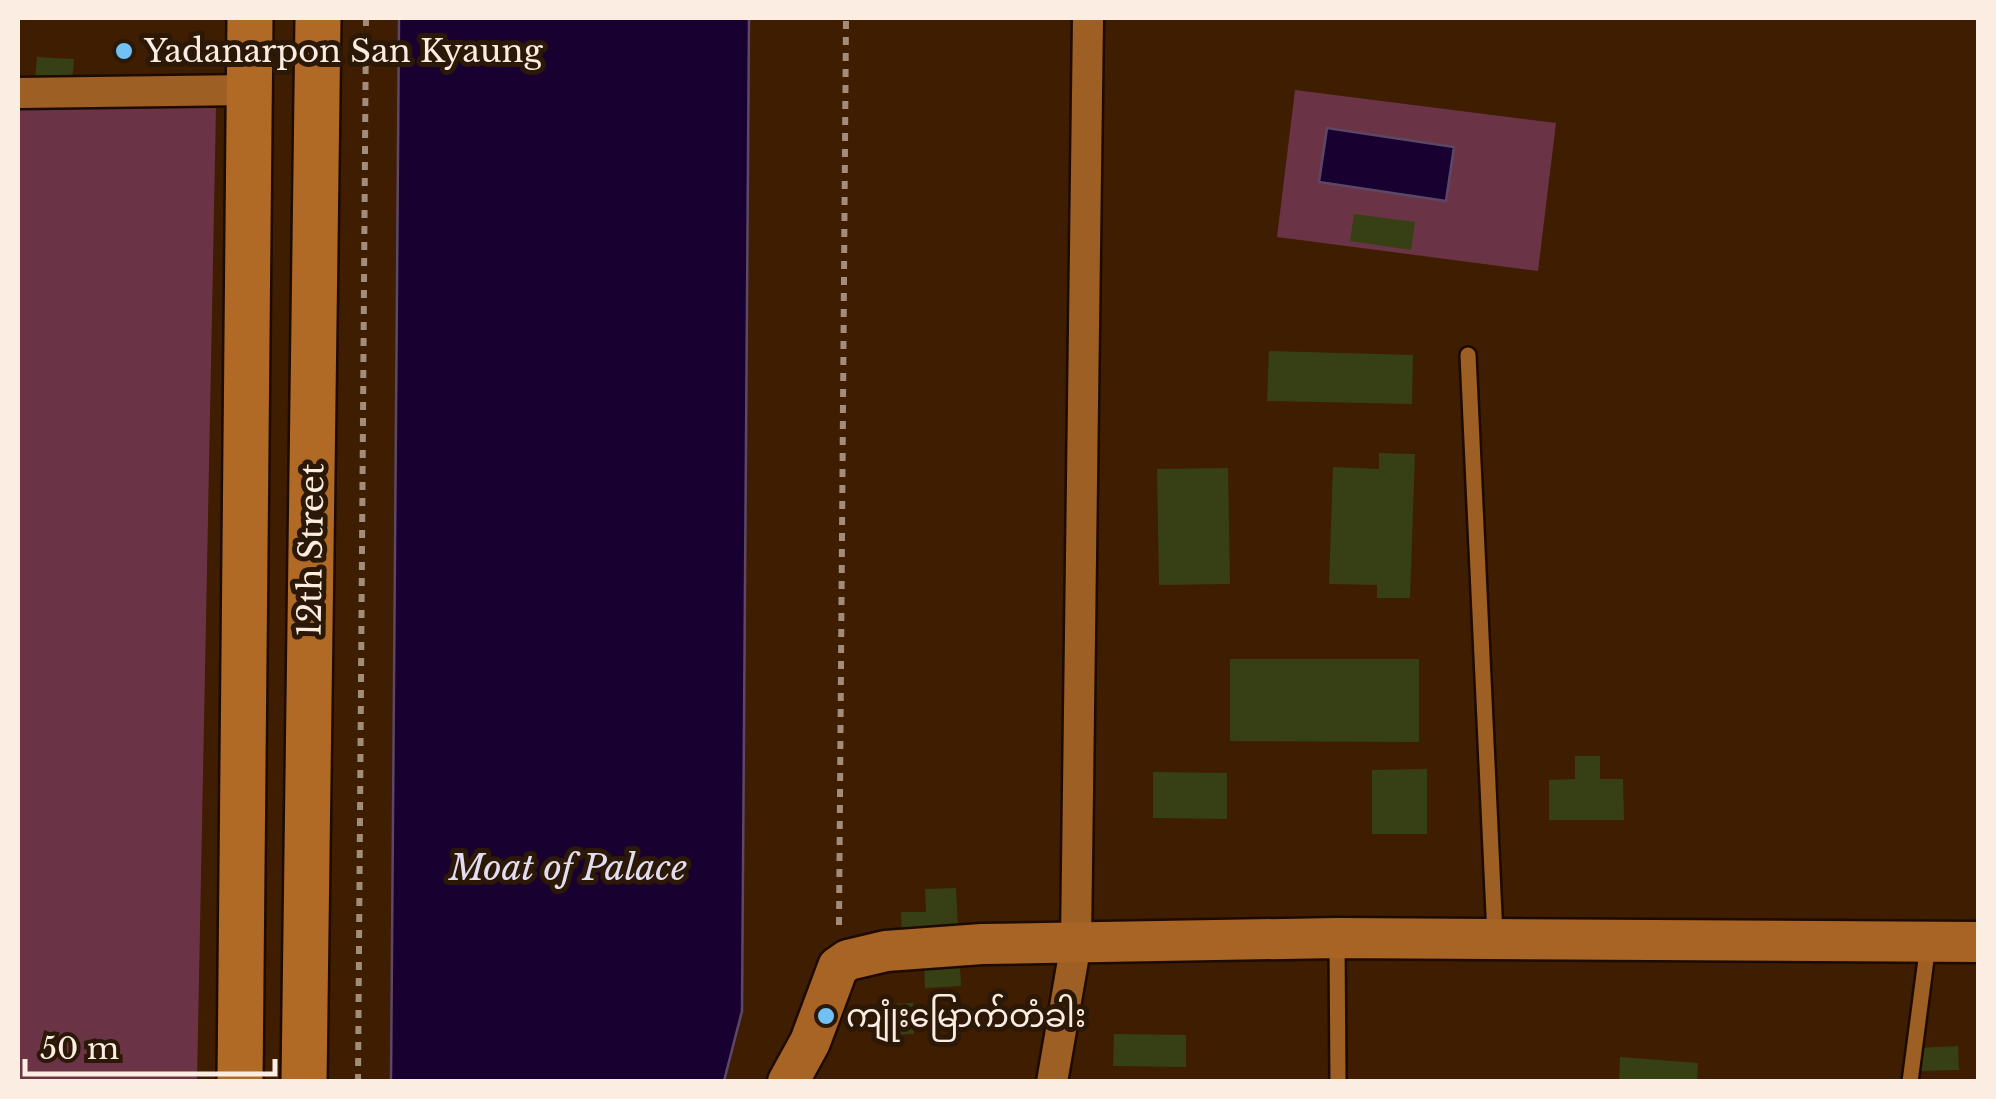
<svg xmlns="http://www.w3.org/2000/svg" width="1996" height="1099" viewBox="0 0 1996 1099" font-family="'Libre Baskerville','Noto Sans Myanmar',serif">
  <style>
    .green { fill: #6a3446 }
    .water { fill: #180131; stroke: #5c4866; stroke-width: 2.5 }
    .building { fill: #374014 }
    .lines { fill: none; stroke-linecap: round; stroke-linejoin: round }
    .lane-casing { stroke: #1d0a00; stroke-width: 20 }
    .street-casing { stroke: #1d0a00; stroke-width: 35 }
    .secondary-casing { stroke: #1d0a00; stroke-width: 45 }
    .primary-casing { stroke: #1d0a00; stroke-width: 50 }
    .path { stroke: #a38c79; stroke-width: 6; stroke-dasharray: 8 8; stroke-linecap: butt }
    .lane { stroke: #9e5f24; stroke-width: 15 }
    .street { stroke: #9e5f24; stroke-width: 30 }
    .secondary { stroke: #a86425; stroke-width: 40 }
    .primary { stroke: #b16a26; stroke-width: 45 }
    .poi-dot { fill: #72c1f5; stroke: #2c1806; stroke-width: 4 }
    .labels { text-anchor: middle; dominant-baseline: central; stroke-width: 10; stroke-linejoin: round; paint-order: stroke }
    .poi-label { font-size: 32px; fill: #fcede2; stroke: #2c1806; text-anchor: start }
    .street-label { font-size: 32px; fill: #fcede2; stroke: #2c1806 }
    .water-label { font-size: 35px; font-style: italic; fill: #e3ddf2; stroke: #2c1806 }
  </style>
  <rect width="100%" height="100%" fill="#3e1d00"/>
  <g class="green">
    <polygon points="1295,90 1556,123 1538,271 1277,237"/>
    <polygon points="18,106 216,107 197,1081 18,1082"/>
  </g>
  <g class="water">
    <polygon points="399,18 749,18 742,1011 724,1081 391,1081"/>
    <polygon points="1327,128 1454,147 1446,201 1319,182"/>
  </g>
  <g class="building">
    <polygon points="37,57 74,59 72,83 35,81"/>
    <polygon points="1354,214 1415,222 1411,250 1350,241"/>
    <polygon points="1269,351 1413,355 1412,404 1267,401"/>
    <polygon points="1379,453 1415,454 1410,598 1377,598 1377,585 1329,584 1333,467 1379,469"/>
    <polygon points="1228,468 1230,584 1159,585 1157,469"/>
    <polygon points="1230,659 1419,659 1419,742 1230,741"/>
    <polygon points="1575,756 1600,756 1600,779 1623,779 1624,820 1549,820 1549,780 1575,779"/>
    <polygon points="1427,769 1427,834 1372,834 1372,770"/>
    <polygon points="1153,772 1227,773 1227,819 1153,818"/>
    <polygon points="956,888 961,986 925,988 924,959 903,960 901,912 926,912 925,889"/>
    <polygon points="913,1003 914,1034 887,1035 886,1004"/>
    <polygon points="1114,1034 1186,1035 1186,1067 1113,1066"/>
    <polygon points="1958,1046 1959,1070 1918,1071 1917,1048"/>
    <polygon points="1620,1057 1698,1063 1697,1082 1619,1082"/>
  </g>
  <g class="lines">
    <g class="lane-casing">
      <g id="lane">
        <polyline points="1468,355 1495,936"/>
        <polyline points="1337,941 1338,1082"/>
        <polyline points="1910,1082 1928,944"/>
      </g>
    </g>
    <g class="street-casing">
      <g id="street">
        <polyline points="18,93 249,90"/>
        <polyline points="1052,1082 1076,943 1088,18"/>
      </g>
    </g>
    <g class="secondary-casing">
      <polyline id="secondary" points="788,1082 810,1042 838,967 848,960 886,951 982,944 1337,938 1978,942"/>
    </g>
    <g class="primary-casing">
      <g id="primary">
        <polyline points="240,1082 250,18"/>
        <polyline points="304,1082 318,18"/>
      </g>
    </g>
    <g class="path">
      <polyline points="839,925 846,18"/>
      <polyline points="358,1082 366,18"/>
    </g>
    <use href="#lane" class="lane"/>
    <use href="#street" class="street"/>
    <use href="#secondary" class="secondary"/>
    <use href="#primary" class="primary"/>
  </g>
  <g class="poi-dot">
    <circle cx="124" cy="51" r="10"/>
    <circle cx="826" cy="1016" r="10"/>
  </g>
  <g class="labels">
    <g class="poi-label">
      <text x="144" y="51">Yadanarpon San Kyaung</text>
      <text x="846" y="1016">ကျုံးမြောက်တံခါး</text>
    </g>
    <g class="street-label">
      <text transform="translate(311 550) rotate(-89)">12th Street</text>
    </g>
    <g class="water-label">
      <text x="568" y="867">Moat of Palace</text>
    </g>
  </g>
  <rect width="1996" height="1099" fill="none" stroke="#fcede2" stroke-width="40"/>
  <path d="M25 1059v15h250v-15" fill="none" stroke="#fcede2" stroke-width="5"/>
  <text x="40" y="1059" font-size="30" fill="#fcede2" stroke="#2c1806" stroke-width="8" paint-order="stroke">50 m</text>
</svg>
